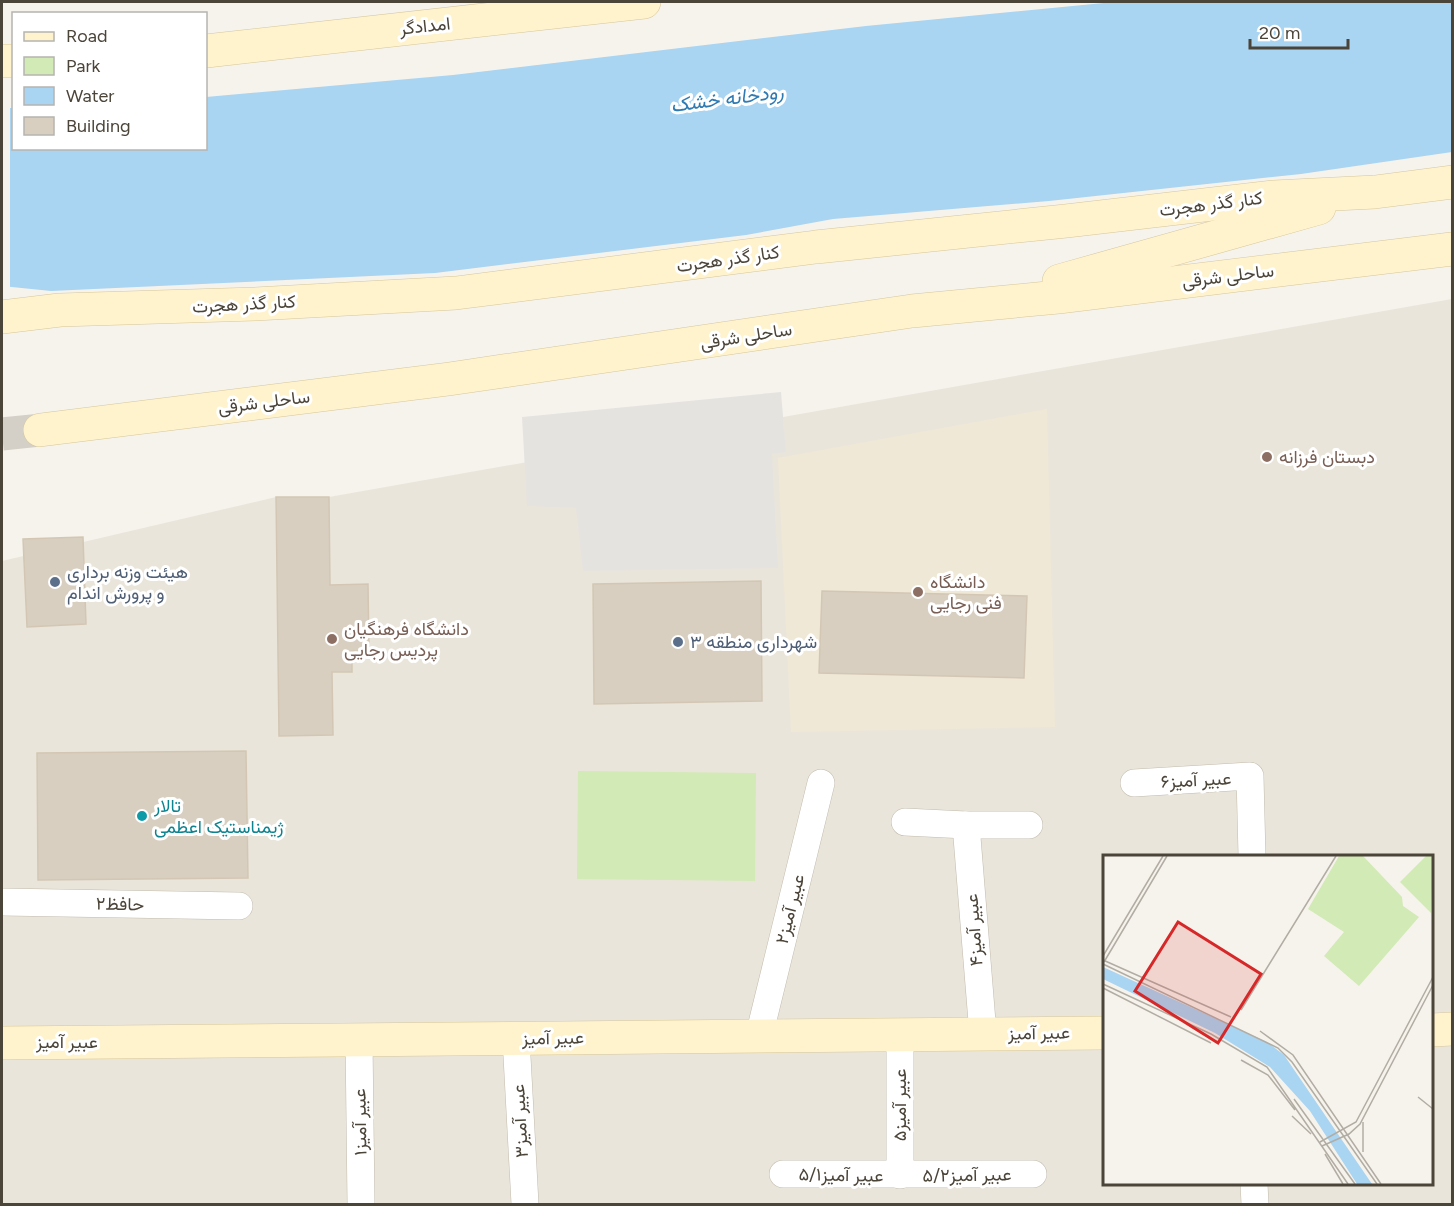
<svg xmlns="http://www.w3.org/2000/svg" width="1454" height="1206" viewBox="0 0 1454 1206" font-family="Figtree,Vazirmatn,sans-serif">
  <style>
    .residential { fill: #eae5da; fill-rule: evenodd }
    .education { fill: #efe8d6 }
    .green { fill: #d2eab5 }
    .parking { fill: #e5e3e0 }
    .water { fill: #a9d4f2 }
    .pier { fill: #f6f3ec }
    .building { fill: #d8cfc1; stroke: #d3c7b4; stroke-width: 1.5 }
    .lines { fill: none; stroke-linecap: round; stroke-linejoin: round }
    .secondary-tunnel { stroke: #d4d0c8; stroke-width: 33; stroke-dasharray: 33 16; stroke-linecap: butt }
    .street-casing { stroke: #c2bbae; stroke-width: 28 }
    .secondary-casing { stroke: #d6c79b; stroke-width: 34 }
    .street { stroke: #fff; stroke-width: 27 }
    .secondary { stroke: #fff3cd; stroke-width: 33 }
    .education-dot { fill: #8d6e63; stroke: #fff; stroke-width: 2 }
    .service-dot { fill: #5c6f8a; stroke: #fff; stroke-width: 2 }
    .culture-dot { fill: #0f9aa8; stroke: #fff; stroke-width: 2 }
    .labels { text-anchor: middle; dominant-baseline: central; stroke-width: 6; stroke-linejoin: round; paint-order: stroke }
    .street-label { font-size: 18px; fill: #4b4439; stroke: #fff }
    .education-label { font-size: 18px; fill: #785e54; stroke: #fff; text-anchor: start }
    .service-label { font-size: 18px; fill: #4e5e75; stroke: #fff; text-anchor: start }
    .culture-label { font-size: 18px; fill: #0d838f; stroke: #fff; text-anchor: start }
    .water-label { font-size: 20px; font-style: italic; fill: #2e7ab2; stroke: #fff }
    .inset-road { fill: none; stroke: #b2ada4; stroke-width: 1.5 }
    .view { fill: #d62828; fill-opacity: 0.15; stroke: #d62828; stroke-width: 3 }
    .inset-edge { fill: none; stroke: #4b4439; stroke-width: 3 }
  </style>
  <rect width="100%" height="100%" fill="#f6f3ec"/>
  <path class="residential" d="M1452 299V1204H2V561L276 497H329ZM1104 856H1432V1184H1104Z"/>
  <polygon class="education" points="1047,409 1055,727 791,732 778,458"/>
  <polygon class="green" points="578,771 756,773 755,881 577,879"/>
  <polygon class="parking" points="781,392 786,452 772,454 778,568 583,571 576,508 527,506 522,417"/>
  <polygon class="water" points="1114,2 1452,2 1452,152 1301,174 1049,201 833,219 746,235 435,273 51,291 2,286 2,108 13,108 14,148 206,148 206,97 453,75 866,26"/>
  <polygon class="pier" points="2,105 10,105 10,290 2,289"/>
  <g class="building">
    <polygon points="276,497 329,497 330,585 368,584 369,651 352,651 352,672 332,672 333,735 279,736"/>
    <polygon points="83,537 86,624 27,627 23,539"/>
    <polygon points="761,581 762,701 594,704 593,584"/>
    <polygon points="822,591 1027,596 1024,678 819,673"/>
    <polygon points="246,751 248,878 38,880 37,753"/>
  </g>
  <g class="lines">
    <polyline class="secondary-tunnel" points="2,434 40,430"/>
    <g class="street-casing">
      <g id="street">
        <polyline points="1134,783 1250,776 1252,856"/>
        <polyline points="905,822 966,825 1029,825"/>
        <polyline points="966,825 983,1034"/>
        <polyline points="2,902 239,906"/>
        <polyline points="900,1035 900,1175"/>
        <polyline points="759,1036 821,783"/>
        <polyline points="516,1038 525,1204"/>
        <polyline points="359,1040 361,1204"/>
        <polyline points="783,1174 1033,1174"/>
        <polyline points="1254,1184 1255,1204"/>
      </g>
    </g>
    <g class="secondary-casing">
      <g id="secondary">
        <polyline points="206,51 644,2"/>
        <polyline points="2,61 14,61"/>
        <polyline points="1059,281 1319,208"/>
        <polyline points="2,317 60,310 255,304 456,293 816,247 1066,221 1274,197 1375,192 1452,182"/>
        <polyline points="40,430 449,379 912,311 1058,297 1452,249"/>
        <polyline points="1432,1030 1452,1029"/>
        <polyline points="2,1043 1104,1033"/>
      </g>
    </g>
    <use href="#street" class="street"/>
    <use href="#secondary" class="secondary"/>
  </g>
  <g class="education-dot">
    <circle cx="1267" cy="457" r="6"/>
    <circle cx="918" cy="592" r="6"/>
    <circle cx="332" cy="639" r="6"/>
  </g>
  <g class="service-dot">
    <circle cx="55" cy="582" r="6"/>
    <circle cx="678" cy="642" r="6"/>
  </g>
  <circle class="culture-dot" cx="142" cy="816" r="6"/>
  <g class="labels">
    <g class="street-label">
      <text transform="translate(425 26) rotate(-6)">امدادگر</text>
      <text transform="translate(1211 204) rotate(-7)">کنار گذر هجرت</text>
      <text transform="translate(728 259) rotate(-8)">کنار گذر هجرت</text>
      <text transform="translate(1228 276) rotate(-7)">ساحلی شرقی</text>
      <text transform="translate(244 304) rotate(-3)">کنار گذر هجرت</text>
      <text transform="translate(746 336) rotate(-9)">ساحلی شرقی</text>
      <text transform="translate(264 402) rotate(-7)">ساحلی شرقی</text>
      <text transform="translate(1196 780) rotate(-3)">۶عبیر آمیز</text>
      <text transform="translate(120 904) rotate(1)">۲حافظ</text>
      <text transform="translate(790 909) rotate(-76)">۲عبیر آمیز</text>
      <text transform="translate(974 930) rotate(-94)">۴عبیر آمیز</text>
      <text transform="translate(1039 1033) rotate(-1)">عبیر آمیز</text>
      <text transform="translate(553 1038) rotate(-1)">عبیر آمیز</text>
      <text x="67" y="1042">عبیر آمیز</text>
      <text transform="translate(900 1105) rotate(-90)">۵عبیر آمیز</text>
      <text transform="translate(520 1121) rotate(-93)">۳عبیر آمیز</text>
      <text transform="translate(360 1122) rotate(-91)">۱عبیر آمیز</text>
      <text transform="translate(841 1175) rotate(1)">۵/۱عبیر آمیز</text>
      <text transform="translate(967 1175) rotate(-1)">۵/۲عبیر آمیز</text>
    </g>
    <g class="education-label">
      <text x="1279" y="457">دبستان فرزانه</text>
      <text x="930" y="582">دانشگاه<tspan x="930" dy="21">فنی رجایی</tspan></text>
      <text x="344" y="629">دانشگاه فرهنگیان<tspan x="344" dy="21">پردیس رجایی</tspan></text>
    </g>
    <g class="service-label">
      <text x="67" y="572">هیئت وزنه برداری<tspan x="67" dy="21">و پرورش اندام</tspan></text>
      <text x="690" y="642">شهرداری منطقه ۳</text>
    </g>
    <g class="culture-label">
      <text x="154" y="806">تالار<tspan x="154" dy="21">ژیمناستیک اعظمی</tspan></text>
    </g>
    <g class="water-label">
      <text transform="translate(727 98) rotate(-7)">رودخانه خشک</text>
    </g>
  </g>
  <g transform="translate(1103 855)">
    <rect width="330" height="330" fill="#f6f3ec"/>
    <path d="M236 1H260L299 42 300 51 316 62 256 131 221 101 241 77 205 54ZM323 1H330L328 58 297 27Z" fill="#d2eab5"/>
    <path d="M0 112 164 187 181 200 269 329H254L207 256 167 212 112 178 0 124Z" fill="#a9d4f2"/>
    <path class="inset-road" d="M0 101 60 1M0 105 128 162M1 107 64 1M0 109 175 193 189 207 274 329M0 129 108 179 164 212 245 329M0 133 108 188M138 155 233 1M157 176 190 200 278 329M138 205 165 220 192 255M315 242 330 254M191 244 252 329M189 261 208 279M260 267V297M217 287 253 267 330 122M219 291 246 279 257 269 330 130M222 299 240 329"/>
    <path class="view" d="M75 67 158 119 115 188 32 136Z"/>
    <rect width="330" height="330" class="inset-edge"/>
  </g>
  <rect width="1454" height="1206" fill="none" stroke="#4b4439" stroke-width="6"/>
  <rect x="12" y="12" width="195" height="138" fill="#ffffff" stroke="#b7b4b0" stroke-width="1.5"/>
  <rect x="24" y="32" width="30" height="9" fill="#fff3cd" stroke="#b7b4b0" stroke-width="1.5"/>
  <text x="66" y="42" font-size="18" fill="#4b4439">Road</text>
  <rect x="24" y="57" width="30" height="18" fill="#d2eab5" stroke="#b7b4b0" stroke-width="1.5"/>
  <text x="66" y="72" font-size="18" fill="#4b4439">Park</text>
  <rect x="24" y="87" width="30" height="18" fill="#a9d4f2" stroke="#b7b4b0" stroke-width="1.5"/>
  <text x="66" y="102" font-size="18" fill="#4b4439">Water</text>
  <rect x="24" y="117" width="30" height="18" fill="#d8cfc1" stroke="#b7b4b0" stroke-width="1.5"/>
  <text x="66" y="132" font-size="18" fill="#4b4439">Building</text>
  <path d="M1250 39v9h98v-9" fill="none" stroke="#4b4439" stroke-width="3"/>
  <text x="1259" y="39" font-size="18" fill="#4b4439" stroke="#ffffff" stroke-width="4.5" paint-order="stroke">20 m</text>
</svg>
